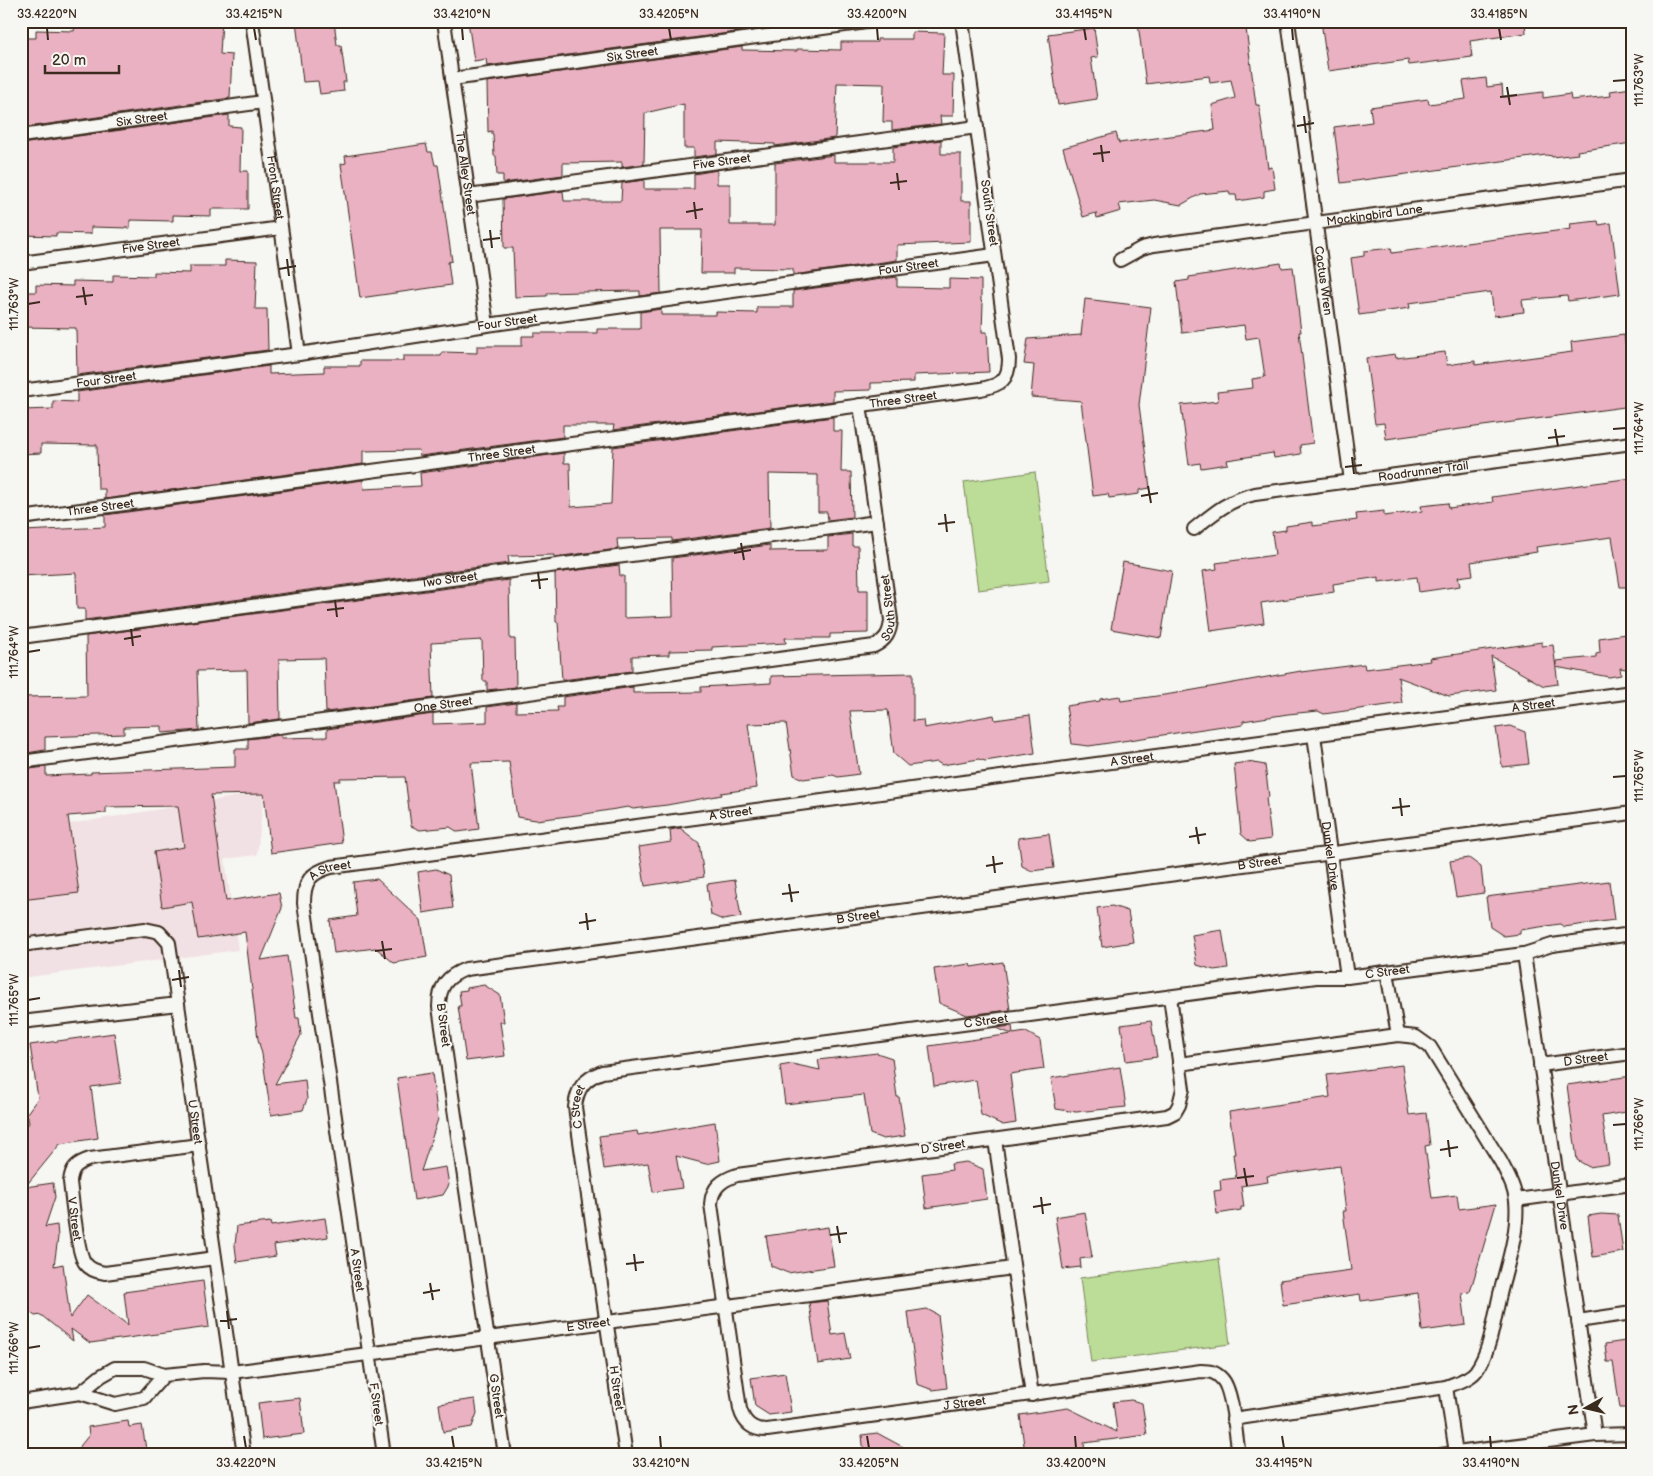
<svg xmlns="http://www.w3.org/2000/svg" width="1653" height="1476" viewBox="0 0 1653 1476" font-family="'Balsamiq Sans',sans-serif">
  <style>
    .built { fill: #f2e1e4 }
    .green { fill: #bbdd97; stroke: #7b845a }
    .building { fill: #eab1c2; stroke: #3b2a1e }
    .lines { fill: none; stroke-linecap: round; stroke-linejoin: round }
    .service-casing { stroke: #3b2a1e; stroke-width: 16 }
    .service { stroke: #f6f6f2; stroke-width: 12 }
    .ticks { fill: none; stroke: #3b2a1e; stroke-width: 2 }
    .labels { text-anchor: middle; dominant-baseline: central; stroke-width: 4.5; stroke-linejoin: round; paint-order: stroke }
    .street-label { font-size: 12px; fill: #3b2a1e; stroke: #f6f6f2 }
    .neatline { fill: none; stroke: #3b2a1e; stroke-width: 2 }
    .ticks-label { font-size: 12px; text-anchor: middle; fill: #3b2a1e }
  </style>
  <rect width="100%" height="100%" fill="#f6f6f2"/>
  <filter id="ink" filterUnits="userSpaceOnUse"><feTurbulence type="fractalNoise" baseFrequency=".02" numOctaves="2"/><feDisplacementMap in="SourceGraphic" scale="10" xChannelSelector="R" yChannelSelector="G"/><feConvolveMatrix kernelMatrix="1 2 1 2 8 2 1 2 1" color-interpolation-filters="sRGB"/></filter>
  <g filter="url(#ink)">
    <polygon class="built" points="264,792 257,855 225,859 238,950 21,978 21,832"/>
    <g class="green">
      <polygon points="1035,472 1049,581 978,590 964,482"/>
      <polygon points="1219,1259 1230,1344 1091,1362 1080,1278"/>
    </g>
    <g class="building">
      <polygon points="117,21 155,23 155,21 222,21 220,54 232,55 230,98 21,128 21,38 36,38 36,30 74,31 75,27 117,28"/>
      <polygon points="296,21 334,21 337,45 341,45 346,82 343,82 344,91 320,94 318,81 303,82"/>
      <polygon points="468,21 743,21 743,31 487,66 486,59 474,61"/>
      <polygon points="1159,21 1245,21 1256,105 1259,105 1268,168 1272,167 1275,189 1264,191 1264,197 1237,201 1236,195 1230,195 1229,191 1200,194 1181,205 1154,200 1119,204 1121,211 1097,218 1096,213 1083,217 1063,148 1116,133 1119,143 1215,130 1212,105 1235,98 1231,80 1210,83 1209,76 1146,84 1138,24"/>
      <polygon points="1321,21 1525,21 1526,33 1470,41 1472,57 1409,65 1408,60 1328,71"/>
      <polygon points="1094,28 1098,57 1091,58 1097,99 1058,105 1048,34"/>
      <polygon points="912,32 944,33 942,75 954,75 953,116 940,116 941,124 892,130 892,122 883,122 884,84 837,83 835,138 775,146 775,144 717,142 717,154 694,157 694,148 684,148 684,104 645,113 644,164 622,167 622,162 563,163 563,175 503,183 503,175 497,175 496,156 494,156 493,134 492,134 492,131 488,132 487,82 742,47 742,50 797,51 797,49 841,50 841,42 877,42 877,39 912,39"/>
      <polygon points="1486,78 1487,87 1502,85 1503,97 1543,92 1543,98 1570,94 1571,100 1611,96 1610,91 1632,88 1632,143 1577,151 1578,154 1552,157 1552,156 1546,155 1341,183 1334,127 1372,122 1370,107 1428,99 1429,104 1466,99 1463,81"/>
      <polygon points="229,115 229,126 241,127 240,171 248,171 248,209 211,209 211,216 173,215 173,221 130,220 130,228 91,227 91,234 56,233 56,236 23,235 24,194 21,193 21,144"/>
      <polygon points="941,140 941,154 961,154 961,201 971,201 971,242 897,245 897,260 793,275 793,269 734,268 734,273 701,273 702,230 660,230 661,293 640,296 640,291 581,292 547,293 547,296 515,297 513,248 504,248 503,199 563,191 564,201 621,201 622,183 644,180 644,189 694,189 694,174 717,170 717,184 730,184 730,225 775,225 775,163 834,155 834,162 893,162 893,147"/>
      <polygon points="426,144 428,152 432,152 435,165 438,165 452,261 448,262 451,285 360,298 341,164 346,163 345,156"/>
      <polygon points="1598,221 1599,225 1611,223 1620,294 1568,301 1567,296 1522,300 1524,312 1494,316 1491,292 1409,303 1410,308 1359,315 1351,258 1364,256 1364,251 1391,248 1392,253 1571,229 1570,224"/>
      <polygon points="225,260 257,261 255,309 267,309 268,350 77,375 76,328 21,327 21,292 36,292 36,285 73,286 73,281 113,282 113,275 154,276 154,272 190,273 190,266 225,266"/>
      <polygon points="1281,263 1282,268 1293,267 1301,332 1299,332 1313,443 1300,445 1301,454 1274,458 1273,453 1227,460 1228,464 1201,468 1200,463 1189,465 1181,405 1218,401 1217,392 1253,388 1252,379 1265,377 1259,337 1246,339 1244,325 1182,333 1176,282 1189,280 1189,277"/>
      <polygon points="897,277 897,287 949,288 949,279 981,280 981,301 983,303 982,332 987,332 989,372 914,375 914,382 871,383 871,390 833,391 833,401 613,430 614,425 563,425 563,437 420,456 419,450 363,451 363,464 105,499 105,489 98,489 97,445 41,444 41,453 21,454 21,410 53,409 53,401 77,402 77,392 269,366 269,374 324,372 324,366 360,366 360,361 403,361 403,356 441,356 442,352 477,353 477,346 522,346 522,336 534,336 534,333 597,333 597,329 640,329 640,312 661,309 661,315 716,315 716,312 757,313 757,307 793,307 793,291"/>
      <polygon points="1085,299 1151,307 1139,405 1150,488 1139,490 1139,494 1109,498 1108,494 1093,496 1081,401 1031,397 1034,365 1024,364 1028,339 1081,335"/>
      <polygon points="1624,335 1632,392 1632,406 1386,439 1384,423 1375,424 1366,358 1395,354 1396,358 1445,352 1447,365 1475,361 1475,365 1572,352 1571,342"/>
      <polygon points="833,417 833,431 842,431 841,472 851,472 852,517 828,520 827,512 818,512 818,475 769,474 770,528 672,541 672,538 617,539 618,549 554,557 554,555 508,556 509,563 85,620 85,609 77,609 76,573 21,576 21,537 24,537 24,531 105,527 105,515 363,480 364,489 421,486 420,473 564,453 564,463 570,463 571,507 611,504 613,447"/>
      <polygon points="1632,478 1632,587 1620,587 1612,537 1536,547 1537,552 1471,562 1473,575 1458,577 1460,586 1419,592 1417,577 1379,582 1379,577 1333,584 1334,592 1261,603 1264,623 1211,631 1203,571 1217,569 1216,563 1275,555 1272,532 1286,530 1286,526 1313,522 1313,526 1357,520 1356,514 1384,511 1384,516 1422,511 1421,506 1448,503 1449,508 1493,502 1492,497"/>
      <polygon points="852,534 852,546 858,546 859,590 868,590 868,633 830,634 830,638 785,638 786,643 712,647 712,650 669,651 669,655 632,656 632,671 562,680 558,622 556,622 555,573 619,565 620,576 624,576 624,618 673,616 672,558 770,545 770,551 828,550 828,537"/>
      <polygon points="1123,562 1172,571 1161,638 1111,629"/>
      <polygon points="509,580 510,639 515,639 516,687 487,690 487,681 483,681 482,640 431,643 433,698 326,712 324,658 279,659 280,719 248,723 247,670 197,671 199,730 162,733 162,726 124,727 124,734 45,737 45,750 21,754 21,697 87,696 86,636"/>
      <polygon points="1632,633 1632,670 1620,668 1621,675 1609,677 1556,667 1556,661 1596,657 1596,654 1600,653 1599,638"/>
      <polygon points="1542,642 1542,646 1553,645 1558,684 1544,686 1491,656 1496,690 1449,696 1398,677 1402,703 1324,714 1318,711 1288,714 1243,721 1243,725 1230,727 1223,726 1089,746 1072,744 1066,706 1100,701 1100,699 1120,696 1121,701 1171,694 1301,671 1301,672 1364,664 1365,669 1431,661 1430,658"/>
      <polygon points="913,673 913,721 923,720 924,728 994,715 995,720 1030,715 1035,753 985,761 979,759 942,765 937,762 908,766 894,754 888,710 850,711 859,774 838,777 833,775 803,779 794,775 786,723 748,724 757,788 721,793 722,795 667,805 633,809 628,807 585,814 536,820 517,817 509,762 471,763 479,829 458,832 450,827 420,830 411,826 405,777 340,778 340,781 334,781 342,843 271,853 264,794 211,795 226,901 279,893 282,908 261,960 287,956 296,1018 299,1018 301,1035 275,1084 305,1080 307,1099 303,1110 271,1115 262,1054 258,1039 245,932 198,939 192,902 162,907 154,852 184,847 178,806 106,807 106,813 68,816 79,893 21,900 21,770 46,767 46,776 91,774 91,772 235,767 235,749 248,749 248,739 281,735 281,738 327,737 327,729 433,714 433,724 487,722 487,707 516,703 516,712 558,711 557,707 563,707 563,697 633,687 633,693 701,692 701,687 771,683 771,676"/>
      <polygon points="1510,726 1525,732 1529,764 1502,767 1496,728"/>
      <polygon points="1248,762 1265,765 1269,797 1266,798 1271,839 1250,842 1241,834 1234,764"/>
      <polygon points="680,828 699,843 704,877 645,886 639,847 671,842 670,830"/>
      <polygon points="1049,834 1054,868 1032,871 1022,866 1018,838"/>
      <polygon points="1469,858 1481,867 1484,893 1456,897 1450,861"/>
      <polygon points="436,869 449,875 453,908 423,913 418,872"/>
      <polygon points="377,879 421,920 427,957 394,963 376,948 334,953 330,920 357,916 353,882"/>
      <polygon points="735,880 741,917 723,920 711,915 707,884"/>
      <polygon points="1609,881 1614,920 1564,927 1560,924 1520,930 1520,934 1504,936 1490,927 1486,897"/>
      <polygon points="1112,906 1128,911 1133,942 1102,947 1097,908"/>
      <polygon points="1222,930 1228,968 1214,970 1197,965 1192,935"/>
      <polygon points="1003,962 1010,1010 967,1015 939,1003 934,969 970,964 971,967"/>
      <polygon points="484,985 500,995 504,1022 500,1022 505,1056 466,1061 458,1006 461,1006 459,991 467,990 467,988"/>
      <polygon points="1151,1021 1157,1057 1126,1061 1121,1025"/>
      <polygon points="1012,1026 1013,1034 1026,1032 1040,1040 1044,1069 1010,1074 1016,1123 1003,1125 981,1115 976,1080 934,1086 929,1046 1012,1034 996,1028"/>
      <polygon points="114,1033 121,1083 91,1087 98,1138 60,1144 25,1187 53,1183 55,1197 45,1227 57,1225 58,1237 54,1266 63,1264 70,1318 87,1295 128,1325 124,1292 203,1281 209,1327 90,1343 71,1329 73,1341 41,1315 35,1316 28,1311 21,1247 21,1133 29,1123 27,1113 38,1098 30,1045"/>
      <polygon points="877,1053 892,1058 897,1097 899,1097 905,1136 883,1139 870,1134 864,1095 785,1104 780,1066 792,1064 820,1070 818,1060"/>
      <polygon points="1402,1065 1409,1115 1426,1113 1430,1145 1425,1146 1432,1198 1457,1195 1459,1209 1496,1204 1470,1292 1462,1293 1466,1325 1422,1331 1418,1293 1361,1301 1360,1294 1283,1305 1280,1280 1351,1270 1343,1211 1346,1211 1340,1166 1267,1176 1268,1182 1241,1186 1244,1207 1241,1207 1241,1210 1217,1214 1214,1191 1221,1190 1220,1180 1236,1178 1233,1154 1235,1154 1229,1112 1330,1097 1327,1075"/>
      <polygon points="1120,1067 1126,1107 1076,1112 1056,1109 1051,1078"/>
      <polygon points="432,1073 438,1119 421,1171 446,1167 449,1185 443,1195 414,1200 397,1078"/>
      <polygon points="1632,1076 1632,1111 1602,1116 1609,1164 1589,1167 1577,1160 1567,1085"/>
      <polygon points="715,1122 720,1161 706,1164 676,1156 682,1188 653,1192 648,1163 604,1169 599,1136 637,1131 638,1135"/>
      <polygon points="966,1162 983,1169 987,1199 926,1208 922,1174 952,1170 951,1164"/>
      <polygon points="1085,1212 1092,1257 1080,1259 1081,1267 1063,1269 1055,1217"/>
      <polygon points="1601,1214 1618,1215 1623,1252 1593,1257 1588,1216"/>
      <polygon points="325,1218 328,1237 274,1245 276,1256 237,1262 235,1246 237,1226 270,1222 271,1226"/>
      <polygon points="828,1227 834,1266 788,1273 771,1266 766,1236"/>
      <polygon points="827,1301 832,1335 845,1333 850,1359 818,1364 809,1303"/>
      <polygon points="927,1309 938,1315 947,1388 933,1390 917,1384 908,1312"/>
      <polygon points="1632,1340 1632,1408 1620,1408 1613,1362 1607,1362 1605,1344"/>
      <polygon points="785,1373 791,1412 769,1415 755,1406 751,1378"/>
      <polygon points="300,1398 304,1434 262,1439 258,1403"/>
      <polygon points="475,1399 477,1413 472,1427 443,1432 439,1404"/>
      <polygon points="1131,1400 1142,1403 1147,1435 1084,1443 1085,1455 1055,1455 1054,1450 1025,1453 1020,1415 1068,1408 1117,1432 1113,1402"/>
      <polygon points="128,1421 129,1427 142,1425 147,1455 73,1455 89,1435 88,1427"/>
      <polygon points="877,1433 918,1455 864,1455 862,1435"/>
    </g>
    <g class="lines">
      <g class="service-casing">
        <g id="service">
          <path id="s1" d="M252 21 299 354"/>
          <path id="s2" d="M444 21 487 325"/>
          <path id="s3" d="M1288 21 1351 481"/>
          <path id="s4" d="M452 79 874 21"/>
          <path id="s5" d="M21 136 263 102"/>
          <path id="s6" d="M468 196 977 127"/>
          <path id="s7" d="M1120 260 1142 248 1154 245 1632 180"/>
          <path id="s8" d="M21 263 281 228"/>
          <path id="s9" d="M21 391 299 354 487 325 994 255"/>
          <path id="s10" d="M21 518 981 389C1001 385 1009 380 1009 359L962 21"/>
          <path id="s11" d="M1194 529C1215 512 1229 500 1255 494L1632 443"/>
          <path id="s12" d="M21 637 877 522"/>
          <path id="s13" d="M1314 735 1347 977"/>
          <path id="s14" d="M21 762 874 646C886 640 890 633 891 620L860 405"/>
          <path id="s15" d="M21 945 145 929 159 932 169 943 244 1455"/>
          <path id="s16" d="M1524 954 1595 1435"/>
          <polyline points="1387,972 1398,1035"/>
          <path id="s17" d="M1170 997 1183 1089 1179 1105 1175 1112 1167 1116 737 1175C722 1180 712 1187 711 1204L740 1409C744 1423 752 1430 767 1430L1201 1371C1210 1371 1216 1372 1222 1379 1233 1390 1236 1438 1239 1455"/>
          <polyline points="21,1022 178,1004"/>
          <path d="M1179 1064 1398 1035 1416 1037 1430 1047 1501 1162C1507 1174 1515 1187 1516 1201 1519 1231 1507 1265 1500 1294 1494 1319 1491 1350 1476 1371 1470 1379 1456 1383 1446 1387L1233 1419"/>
          <path id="s18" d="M1540 1065 1632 1053"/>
          <polyline points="995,1140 1032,1395"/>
          <path id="s19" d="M199 1145 90 1159C77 1163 71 1168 70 1182 72 1197 77 1253 85 1263 90 1270 97 1272 105 1273L215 1258"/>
          <polyline points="1516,1200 1632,1184"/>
          <polyline points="1578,1321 1632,1313"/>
          <polyline points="1446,1387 1456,1453"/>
          <path id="s20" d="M80 1393 101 1376 115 1368H144L164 1375 204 1371 232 1372 1013 1268"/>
          <polyline points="21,1402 80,1393 115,1404 144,1398 164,1375"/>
          <path id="s21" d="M384 1455 304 903C304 881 310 873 331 867L1632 692"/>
          <path id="s22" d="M505 1455 439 1007C439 986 447 976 466 969L1632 813"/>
          <path id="s23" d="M626 1455 575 1107C577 1088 584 1079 602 1072L1316 977H1347L1524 954 1552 945 1632 934"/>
          <polyline points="1441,1455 1595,1435 1632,1434"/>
        </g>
      </g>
      <use href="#service" class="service"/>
    </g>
  </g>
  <path class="ticks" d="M47 28 48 40M254 28 256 40M462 28 463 40M669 28 671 40M877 28 878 40M1084 28 1086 40M1292 28 1293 40M1499 28 1501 40M1613 81 1626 80M1507 87 1510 105M1500 97 1517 95M1304 116 1306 133M1297 126 1314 123M1101 145 1103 162M1093 154 1110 152M897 173 899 190M890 183 907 181M694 202 696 219M686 212 703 209M490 230 492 248M483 240 500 238M287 259 289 276M279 269 296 266M83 287 86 305M76 297 93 295M28 304 40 302M1555 429 1558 446M1613 429 1626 428M1548 438 1565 436M1352 457 1354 474M1345 467 1362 465M1148 486 1151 503M1141 496 1158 493M945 514 947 532M938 524 955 522M741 543 744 560M734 553 751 550M538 572 540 589M531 581 548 579M335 600 337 617M327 610 344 608M131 629 133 646M124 639 141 636M28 652 40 650M1613 777 1626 776M1400 798 1402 816M1392 808 1410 806M1196 827 1199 844M1189 837 1206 834M993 856 995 873M986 866 1003 863M789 884 792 902M782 894 799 892M586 913 588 930M579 923 596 920M382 941 385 959M375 951 392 949M179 970 181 987M172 980 189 977M28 1000 40 998M1613 1125 1626 1124M1448 1140 1450 1157M1440 1150 1458 1147M1244 1168 1247 1186M1237 1178 1254 1176M1041 1197 1043 1214M1033 1207 1051 1204M837 1226 840 1243M830 1235 847 1233M634 1254 636 1271M626 1264 644 1262M430 1283 433 1300M423 1293 440 1290M227 1311 229 1329M220 1321 237 1319M28 1348 40 1346M244 1436 246 1448M452 1436 454 1448M660 1436 661 1448M867 1436 869 1448M1075 1436 1076 1448M1282 1436 1284 1448M1490 1436 1491 1448"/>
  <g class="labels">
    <g class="street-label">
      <text stroke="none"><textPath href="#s4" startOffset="182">Six Street</textPath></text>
      <text stroke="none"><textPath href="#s5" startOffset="122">Six Street</textPath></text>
      <text stroke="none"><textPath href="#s6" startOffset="256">Five Street</textPath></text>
      <text stroke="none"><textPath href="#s2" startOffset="154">The Alley Street</textPath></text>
      <text stroke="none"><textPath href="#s1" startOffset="168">Front Street</textPath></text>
      <text transform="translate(989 213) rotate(82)">South Street</text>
      <text stroke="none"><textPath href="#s7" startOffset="260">Mockingbird Lane</textPath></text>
      <text stroke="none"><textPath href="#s8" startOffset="131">Five Street</textPath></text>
      <text stroke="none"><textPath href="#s9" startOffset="896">Four Street</textPath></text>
      <text stroke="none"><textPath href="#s3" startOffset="262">Cactus Wren</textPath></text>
      <text stroke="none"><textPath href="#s9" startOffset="491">Four Street</textPath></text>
      <text stroke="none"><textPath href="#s9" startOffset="86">Four Street</textPath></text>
      <text stroke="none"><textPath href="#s10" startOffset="890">Three Street</textPath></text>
      <text stroke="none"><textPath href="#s10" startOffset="485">Three Street</textPath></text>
      <text stroke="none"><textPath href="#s11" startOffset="241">Roadrunner Trail</textPath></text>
      <text stroke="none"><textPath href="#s10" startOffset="80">Three Street</textPath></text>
      <text stroke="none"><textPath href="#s12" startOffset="432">Two Street</textPath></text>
      <text stroke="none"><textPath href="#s14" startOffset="906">South Street</textPath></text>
      <text stroke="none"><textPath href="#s14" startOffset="426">One Street</textPath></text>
      <text stroke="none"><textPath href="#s21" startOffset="1821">A Street</textPath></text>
      <text stroke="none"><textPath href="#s21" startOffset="1416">A Street</textPath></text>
      <text stroke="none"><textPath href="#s21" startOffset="1011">A Street</textPath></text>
      <text stroke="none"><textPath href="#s13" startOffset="122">Dunkel Drive</textPath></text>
      <text stroke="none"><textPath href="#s22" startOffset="1304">B Street</textPath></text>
      <text stroke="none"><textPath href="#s21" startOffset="606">A Street</textPath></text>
      <text stroke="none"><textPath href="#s22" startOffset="899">B Street</textPath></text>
      <text stroke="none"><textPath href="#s23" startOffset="1191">C Street</textPath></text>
      <text stroke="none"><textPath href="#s23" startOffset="786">C Street</textPath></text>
      <text transform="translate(443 1025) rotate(83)">B Street</text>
      <text stroke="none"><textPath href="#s18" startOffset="46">D Street</textPath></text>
      <text stroke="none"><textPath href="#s23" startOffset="352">C Street</textPath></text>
      <text stroke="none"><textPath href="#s15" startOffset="335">U Street</textPath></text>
      <text transform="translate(943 1147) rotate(-8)">D Street</text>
      <text stroke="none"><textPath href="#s16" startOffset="244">Dunkel Drive</textPath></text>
      <text stroke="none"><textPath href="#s19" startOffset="180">V Street</textPath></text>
      <text transform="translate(357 1270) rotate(82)">A Street</text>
      <text stroke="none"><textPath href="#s20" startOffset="521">E Street</textPath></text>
      <text transform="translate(616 1388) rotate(82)">H Street</text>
      <text transform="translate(496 1396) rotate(82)">G Street</text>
      <text transform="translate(376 1404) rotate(82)">F Street</text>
      <text stroke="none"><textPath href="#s17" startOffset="1046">J Street</textPath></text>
    </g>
  </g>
  <rect width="1653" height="1476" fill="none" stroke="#f6f6f2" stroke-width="55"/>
  <g transform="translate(1586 1408) rotate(262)" stroke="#f6f6f2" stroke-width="4" paint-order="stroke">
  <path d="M0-4L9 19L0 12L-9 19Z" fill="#3b2a1e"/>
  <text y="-8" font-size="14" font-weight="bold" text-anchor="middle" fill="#3b2a1e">N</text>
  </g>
  <path d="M45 65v8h74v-8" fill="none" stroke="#3b2a1e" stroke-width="2.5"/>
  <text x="52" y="65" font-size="15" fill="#3b2a1e" stroke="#f6f6f2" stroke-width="4" paint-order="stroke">20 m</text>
  <rect x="28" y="28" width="1598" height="1420" class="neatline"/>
  <g class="ticks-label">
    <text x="47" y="18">33.4220°N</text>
    <text x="254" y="18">33.4215°N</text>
    <text x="462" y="18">33.4210°N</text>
    <text x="669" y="18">33.4205°N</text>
    <text x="877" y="18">33.4200°N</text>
    <text x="1084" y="18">33.4195°N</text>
    <text x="1292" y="18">33.4190°N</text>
    <text x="1499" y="18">33.4185°N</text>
    <text transform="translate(1639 80) rotate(-90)" y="4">111.763°W</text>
    <text transform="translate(14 304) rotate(-90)" y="4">111.763°W</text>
    <text transform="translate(1639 428) rotate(-90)" y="4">111.764°W</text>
    <text transform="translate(14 652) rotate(-90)" y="4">111.764°W</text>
    <text transform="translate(1639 776) rotate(-90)" y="4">111.765°W</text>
    <text transform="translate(14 1000) rotate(-90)" y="4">111.765°W</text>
    <text transform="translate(1639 1124) rotate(-90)" y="4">111.766°W</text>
    <text transform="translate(14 1348) rotate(-90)" y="4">111.766°W</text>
    <text x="246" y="1467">33.4220°N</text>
    <text x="454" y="1467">33.4215°N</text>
    <text x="661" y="1467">33.4210°N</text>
    <text x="869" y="1467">33.4205°N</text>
    <text x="1076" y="1467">33.4200°N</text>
    <text x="1284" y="1467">33.4195°N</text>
    <text x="1491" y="1467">33.4190°N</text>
  </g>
</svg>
